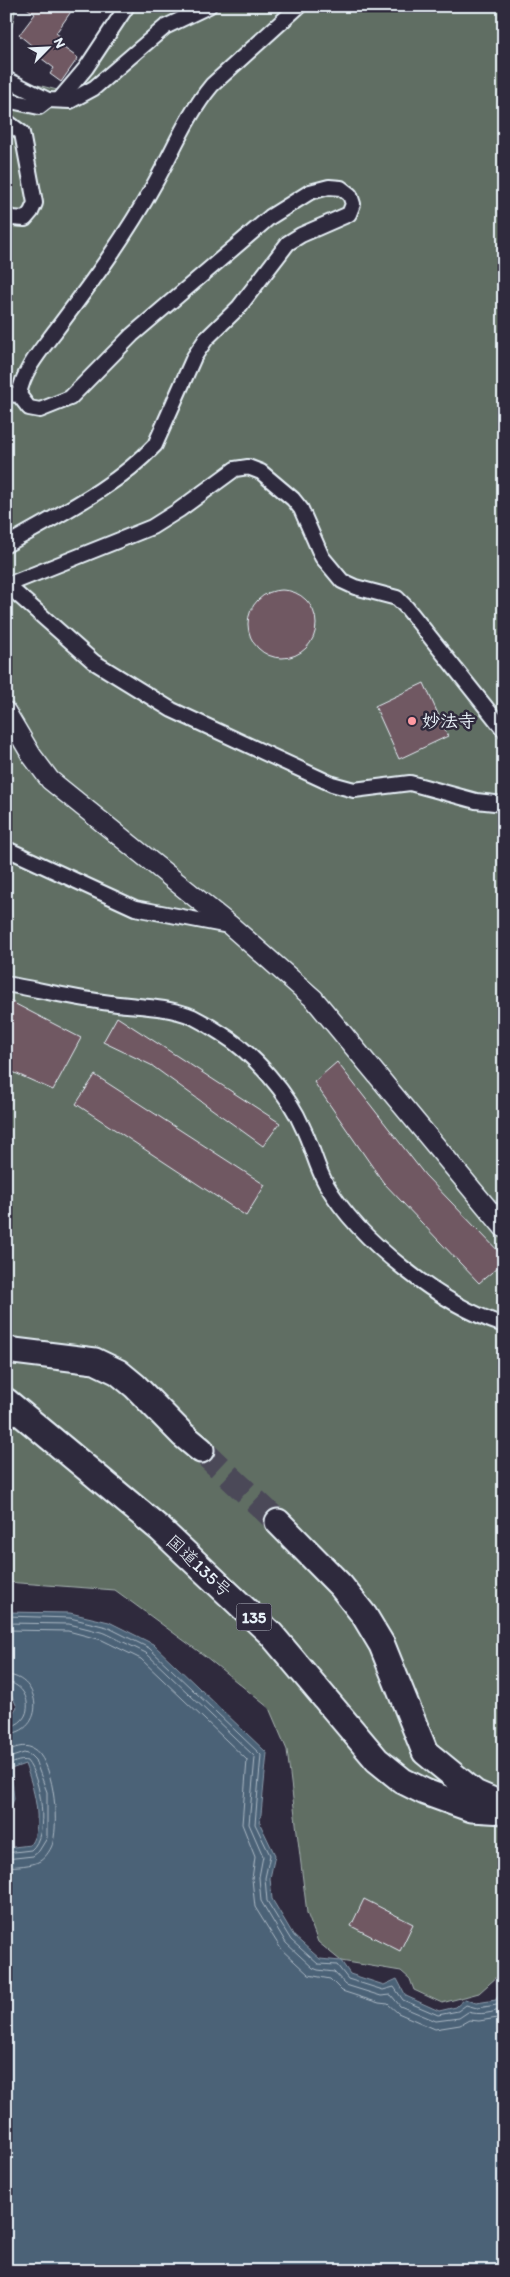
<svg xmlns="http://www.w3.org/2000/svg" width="510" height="2277" viewBox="0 0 510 2277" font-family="Itim,'Klee One',sans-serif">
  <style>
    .green { fill: #606e64; stroke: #a4b0ae }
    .water { fill: #4c6277; stroke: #8a9bab }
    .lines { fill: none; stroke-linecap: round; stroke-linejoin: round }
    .shore { stroke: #aab8c4; stroke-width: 1 }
    .building { fill: #705962; stroke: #e8f1f8 }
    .highway-tunnel { stroke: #4b4859; stroke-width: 25; stroke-dasharray: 25 12; stroke-linecap: butt }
    .street-casing { stroke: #e8f1f8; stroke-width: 18 }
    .secondary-casing { stroke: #e8f1f8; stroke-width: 22 }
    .highway-casing { stroke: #e8f1f8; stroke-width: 29 }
    .street { stroke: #2f2a3d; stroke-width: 14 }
    .secondary { stroke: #2f2a3d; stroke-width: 19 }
    .highway { stroke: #2f2a3d; stroke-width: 25 }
    .poi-dot { fill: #ff9aa2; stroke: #2f2a3d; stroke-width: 2 }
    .labels { text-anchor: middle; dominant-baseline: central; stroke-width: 5; stroke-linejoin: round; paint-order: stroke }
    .shield { fill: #2f2a3d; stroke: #b0b5c0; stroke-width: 1 }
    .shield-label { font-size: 16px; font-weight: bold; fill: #e8f1f8 }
    .poi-label { font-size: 18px; font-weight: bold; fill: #e8f1f8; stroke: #2f2a3d; text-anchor: start }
    .street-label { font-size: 18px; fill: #e8f1f8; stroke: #2f2a3d }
  </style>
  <rect width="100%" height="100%" fill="#2f2a3d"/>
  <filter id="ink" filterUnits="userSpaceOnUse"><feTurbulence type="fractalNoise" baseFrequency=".02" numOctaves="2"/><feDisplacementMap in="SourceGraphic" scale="10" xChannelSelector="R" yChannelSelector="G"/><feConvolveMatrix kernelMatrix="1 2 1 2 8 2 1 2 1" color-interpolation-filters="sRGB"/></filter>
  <g filter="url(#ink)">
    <g class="green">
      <polygon points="6,6 16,6 6,57"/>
      <polygon points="130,6 504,6 504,1950 498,1976 479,1993 442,2003 414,1990 410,1979 401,1971 341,1961 318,1942 307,1913 287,1750 269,1708 205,1656 115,1590 6,1582 6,68 18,80 65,92"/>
    </g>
    <path class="water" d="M6 1612 70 1613 109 1622 153 1644 267 1753 260 1824 275 1855 270 1878 272 1899 294 1936 320 1959 341 1961 350 1974 384 1985 397 1979 406 1996 439 2011 456 2007 465 1999 476 2003 496 2000 504 1983V2271H6V1848L30 1845C45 1824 33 1786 25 1764L11 1769 14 1799 6 1819V1716L12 1714 17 1707 13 1698 6 1692Z"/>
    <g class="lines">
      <g class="shore">
        <polyline points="6,1616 70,1618 107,1627 149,1648 261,1755 255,1824 270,1855 265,1878 267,1901 291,1940 318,1964 337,1965 348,1979 383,1990 394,1987 403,2000 438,2015 458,2011 466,2005 477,2008 497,2005 504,1995"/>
        <path d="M6 1623 69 1624 105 1633 146 1653 255 1757 249 1824 263 1856 259 1877 261 1901 286 1943 313 1968 318 1970 334 1972 346 1985 381 1996 391 1995 400 2006 436 2021 459 2018 468 2012C478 2015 494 2014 504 2007"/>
        <polyline points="6,1630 68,1631 102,1640 141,1659 247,1760 242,1824 255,1857 252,1879 255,1907 281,1949 309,1975 330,1979 342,1991 379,2003 388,2004 398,2013 435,2029 460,2025 469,2020 479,2021 504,2017"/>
        <path d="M6 1675C42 1676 47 1733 6 1734"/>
        <path d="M6 1682C32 1684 37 1725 6 1727"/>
        <path d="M6 1751C15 1748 23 1744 32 1748 54 1758 59 1821 53 1842 52 1848 46 1857 40 1861 32 1866 16 1866 6 1867"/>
        <polyline points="6,1759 24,1753 30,1755 35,1760 47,1792 47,1838 39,1851 33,1856 6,1859"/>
        <path d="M6 1769C9 1763 21 1759 27 1761 41 1778 50 1835 31 1850L6 1853"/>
      </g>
    </g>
    <g class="building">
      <polygon points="24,6 75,6 56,33 61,37 57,43 78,58 61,82 50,74 54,68 33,52 36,49 19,35 35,14"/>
      <circle cx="282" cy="624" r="34"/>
      <polygon points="424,683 448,736 399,759 375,706"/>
      <polygon points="6,999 81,1038 53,1090 6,1069"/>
      <polygon points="117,1017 280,1123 263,1146 151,1065 103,1042"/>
      <polygon points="337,1062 425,1175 504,1257 504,1262 479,1283 383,1182 314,1082"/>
      <polygon points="95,1075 265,1185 246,1216 76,1104"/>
      <polygon points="364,1899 413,1924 400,1951 351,1926"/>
    </g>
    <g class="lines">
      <polyline class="highway-tunnel" points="201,1450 278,1522"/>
      <g class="street-casing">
        <g id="street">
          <polyline points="6,79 48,100 70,101 94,88 165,27 209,6"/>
          <polyline points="6,100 39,107 48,100"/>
          <polyline points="59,100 86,68 127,6"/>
          <polyline points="6,121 22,133 35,203 31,212 25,219 12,218 6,215"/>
          <path d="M6 394 19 395 29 408 40 410 70 398 132 335 270 217 310 192 329 187 341 188 350 195 353 204 349 214 301 235 288 243 239 307 206 339 194 357 155 445C114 489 57 515 6 545"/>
          <path d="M19 395C23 370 41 350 56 330 92 282 126 236 155 183 174 149 187 115 212 85L299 6"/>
          <polyline points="504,730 407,608 397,598 355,587 342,581 322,557 301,509 293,499 261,472 248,467 235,469 179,510 152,527 7,585 94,662 172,710 332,784 354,790 410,783 476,801 504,804"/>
          <polyline points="9,850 135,908 229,926"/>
          <path d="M6 984C39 990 71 997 103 1002 132 1007 165 1005 193 1017 203 1022 213 1028 222 1034 253 1053 289 1094 303 1128 312 1146 316 1166 326 1184 359 1241 441 1305 504 1325"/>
        </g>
      </g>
      <g class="secondary-casing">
        <polyline id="secondary" points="6,712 32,756 50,780 231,926 314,999 504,1228"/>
      </g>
      <g class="highway-casing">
        <g id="highway">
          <polyline points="6,1350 95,1361 118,1372 135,1386 183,1435 201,1450"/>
          <polyline points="6,1401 160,1529 271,1634 377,1760 403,1781 425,1792 472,1809 504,1811"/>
          <polyline points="278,1522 341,1586 364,1615 382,1645 425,1752 475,1793 503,1805"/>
        </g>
      </g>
      <use href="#street" class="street"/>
      <use href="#secondary" class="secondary"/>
      <use href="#highway" class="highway"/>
    </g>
  </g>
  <circle class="poi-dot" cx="412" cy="721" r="5"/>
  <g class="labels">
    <rect class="shield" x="236.5" y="1603.5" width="35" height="27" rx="4"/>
    <g class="shield-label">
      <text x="254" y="1617">135</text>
    </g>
    <g class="poi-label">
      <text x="422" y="721">妙法寺</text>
    </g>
    <g class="street-label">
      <text transform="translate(199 1566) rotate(43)">国道135号</text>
    </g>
  </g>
  <rect width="510" height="2277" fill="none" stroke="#2f2a3d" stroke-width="25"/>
  <rect x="12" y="12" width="485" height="2252" fill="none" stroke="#e8f1f8" stroke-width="2" filter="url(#ink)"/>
  <g transform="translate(48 48) rotate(66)" stroke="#2f2a3d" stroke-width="4" paint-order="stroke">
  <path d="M0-4L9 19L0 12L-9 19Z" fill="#e8f1f8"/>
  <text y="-8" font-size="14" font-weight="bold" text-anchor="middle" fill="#e8f1f8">N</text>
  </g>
</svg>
